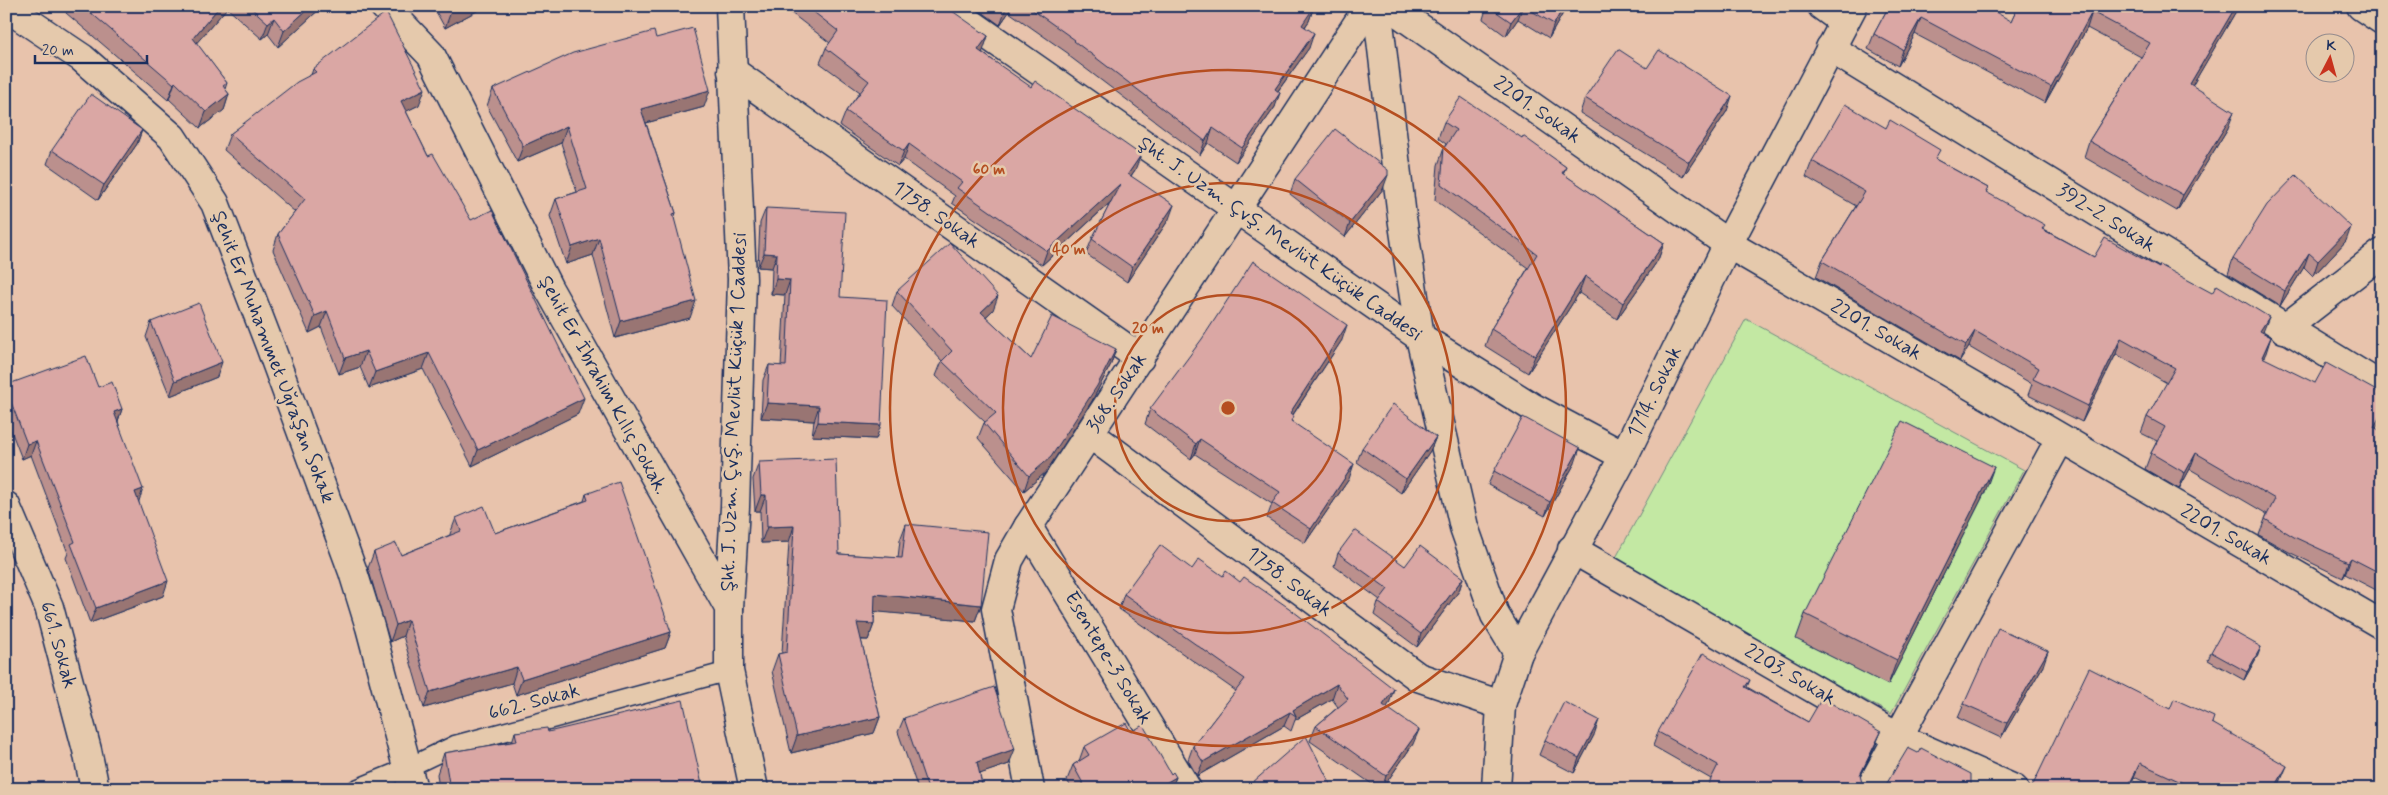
<svg xmlns="http://www.w3.org/2000/svg" width="2388" height="795" viewBox="0 0 2388 795" font-family="Mynerve,sans-serif">
  <style>
    .green { fill: #c3e8a3; stroke: #6f8c80 }
    .lines { fill: none; stroke-linecap: round; stroke-linejoin: round }
    .service-casing { stroke: #1b2f5e; stroke-width: 21 }
    .minor-casing { stroke: #1b2f5e; stroke-width: 31 }
    .service { stroke: #e5c9ac; stroke-width: 18 }
    .minor { stroke: #e5c9ac; stroke-width: 28 }
    .wall { fill: #bb908d; stroke: #1b2f5e }
    .shaded-wall { fill: #997573; stroke: #1b2f5e }
    .building { fill: #daa7a4; stroke: #1b2f5e }
    .ring { fill: none; stroke: #b54e20; stroke-width: 2.5 }
    .labels { text-anchor: middle; dominant-baseline: central; stroke-width: 5; stroke-linejoin: round; paint-order: stroke }
    .street-label { font-size: 20px; fill: #1b2f5e; stroke: #e5c9ac }
    .centre { fill: #b54e20; stroke: #e5c9ac; stroke-width: 2.5 }
    .ring-label { font-size: 15px; text-anchor: middle; font-weight: bold; fill: #b54e20; stroke: #e5c9ac; stroke-width: 5; stroke-linejoin: round; paint-order: stroke }
  </style>
  <rect width="100%" height="100%" fill="#e8c3ac"/>
  <filter id="ink" filterUnits="userSpaceOnUse"><feTurbulence type="fractalNoise" baseFrequency=".02" numOctaves="2"/><feDisplacementMap in="SourceGraphic" scale="10" xChannelSelector="R" yChannelSelector="G"/><feConvolveMatrix kernelMatrix="1 2 1 2 8 2 1 2 1" color-interpolation-filters="sRGB"/></filter>
  <g filter="url(#ink)">
    <polygon class="green" points="1746,319 2024,470 1891,714 1613,563"/>
    <g class="lines">
      <g class="service-casing">
        <polyline id="service" points="356,789 407,768 455,745 729,671"/>
      </g>
      <g class="minor-casing">
        <g id="minor">
          <polyline points="384,6 431,55 549,289 729,608 729,671 754,789"/>
          <polyline points="946,6 1420,337 1532,407 1624,456"/>
          <polyline points="1377,6 1402,217 1420,337 1464,527 1495,615 1518,653"/>
          <polyline points="1389,6 1728,244 2382,625"/>
          <polyline points="1822,6 1844,22"/>
          <polyline points="2361,6 2382,20"/>
          <polyline points="6,7 82,58 172,137 215,203 270,346 353,572 370,627 413,789"/>
          <polyline points="1830,48 2382,387"/>
          <polyline points="732,71 1140,358"/>
          <polyline points="2284,329 2382,253"/>
          <polyline points="1090,434 1418,677 1501,705"/>
          <polyline points="6,506 49,607 87,750 95,789"/>
          <polyline points="1028,527 1187,789"/>
          <polyline points="1572,549 1899,738 2014,789"/>
          <polyline points="729,608 735,507 742,279 730,6"/>
          <polyline points="1030,789 996,609 1009,560 1028,527 1369,6"/>
          <polyline points="1496,789 1501,705 1518,653 1624,456 1728,244 1853,6"/>
          <polyline points="1870,789 2060,439"/>
        </g>
      </g>
      <use href="#service" class="service"/>
      <use href="#minor" class="minor"/>
    </g>
    <g class="wall">
      <polygon points="69,6 144,6 146,8 147,6 323,6 278,47 268,34 262,39 227,8 196,43 227,83 225,89 229,94 224,110 200,128 169,99 168,100 66,13"/>
      <polygon points="433,6 486,6 445,28"/>
      <polygon points="782,6 925,6 988,36 982,52 1135,170 1131,176 1169,219 1127,282 1086,254 1092,239 1111,202 1042,265 952,203 955,196 904,159 898,166 840,126 846,111 860,92 820,63 826,48 830,43"/>
      <polygon points="974,6 1316,6 1313,9 1309,21 1305,27 1309,48 1278,91 1275,107 1236,162 1208,143 1200,155 1069,56 1069,54 1009,12 1000,25"/>
      <polygon points="1487,6 1567,6 1549,38 1518,19 1506,36 1483,19"/>
      <polygon points="1889,6 2011,21 2018,6 2239,6 2192,86 2228,128 2177,211 2084,157 2089,141 2141,57 2087,28 2045,103 1915,34 1898,66 1868,49 1874,34"/>
      <polygon points="656,38 704,107 646,123 676,213 674,219 690,318 615,338 593,255 566,264 550,216 556,199 577,192 561,143 517,162 487,106 493,89"/>
      <polygon points="1647,68 1727,111 1683,177 1580,113 1585,98"/>
      <polygon points="313,69 419,105 406,111 428,156 578,414 472,466 423,369 369,388 360,367 339,374 321,327 309,333 273,250 278,234 295,212 224,150 230,134 311,75"/>
      <polygon points="1444,122 1522,138 1566,167 1563,174 1664,243 1658,260 1617,319 1579,293 1528,373 1485,346 1491,329 1528,268 1435,200 1438,165 1444,148 1446,144 1438,138"/>
      <polygon points="1886,128 1937,160 1988,188 1986,193 2043,229 2094,257 2271,337 2263,358 2382,432 2382,593 2345,574 2343,578 2289,552 2259,535 2267,514 2190,469 2179,489 2145,469 2151,453 2157,441 2141,433 2147,417 2167,383 2116,354 2082,422 2028,395 2032,384 1969,347 1960,361 1816,277 1822,261 1856,206 1806,177 1812,161"/>
      <polygon points="142,130 137,144 98,200 47,164 52,150"/>
      <polygon points="1295,179 1383,189 1345,237 1290,194"/>
      <polygon points="766,208 840,297 876,439 812,436 814,421 761,418 763,380 769,365 781,366 785,295 771,294 772,268 758,267 760,223"/>
      <polygon points="2346,241 2313,276 2304,267 2280,306 2228,274 2233,259"/>
      <polygon points="897,291 993,310 986,317 1031,359 1116,349 1111,364 1092,401 1046,472 1024,491 978,438 984,423 985,422 936,376 942,361 892,306"/>
      <polygon points="151,322 217,377 170,396 146,337"/>
      <polygon points="1342,340 1293,415 1292,422 1349,479 1305,543 1267,518 1272,504 1195,454 1191,459 1145,424 1150,409"/>
      <polygon points="6,385 98,387 122,409 118,421 163,596 90,623 66,558 68,553 31,455 22,459 6,418"/>
      <polygon points="1436,437 1430,451 1401,493 1357,462 1362,448"/>
      <polygon points="759,462 839,554 898,558 900,540 906,524 981,605 975,621 874,611 874,624 868,640 861,640 880,717 874,733 791,753 772,671 778,654 782,653 789,542 761,543 760,511 755,511 753,479"/>
      <polygon points="1575,463 1545,516 1488,485 1494,471"/>
      <polygon points="1985,492 1888,685 1796,639 1805,614"/>
      <polygon points="586,494 671,632 665,648 516,695 512,683 424,708 403,636 390,642 368,568 374,552 401,555 450,535 450,534 456,518 495,533 584,501"/>
      <polygon points="1338,553 1405,566 1463,578 1459,591 1417,647 1374,615 1378,602 1380,600 1334,566"/>
      <polygon points="1192,569 1389,704 1386,707 1413,744 1382,789 1379,789 1310,741 1316,726 1338,707 1332,699 1295,720 1291,731 1284,726 1197,776 1188,760 1193,746 1236,691 1119,609 1124,594"/>
      <polygon points="2211,652 2258,655 2244,680 2208,660"/>
      <polygon points="2043,666 2001,738 1958,718 1964,704"/>
      <polygon points="1750,680 1747,687 1808,722 1875,746 1860,777 1711,779 1653,746 1658,732"/>
      <polygon points="2170,709 2212,723 2281,780 2277,789 2160,789 2134,777 2129,789 2031,789"/>
      <polygon points="904,718 1009,764 979,774 983,789 918,789 898,732"/>
      <polygon points="515,732 548,732 703,789 439,789 437,774 444,753 512,742"/>
      <polygon points="1131,732 1171,774 1176,777 1171,789 1072,789 1067,780 1073,765 1079,761 1084,747"/>
      <polygon points="1594,735 1574,773 1539,755 1545,740"/>
    </g>
    <g class="shaded-wall">
      <polygon points="220,6 228,6 227,8 187,54 193,38"/>
      <polygon points="311,6 323,6 278,47 284,31"/>
      <polygon points="453,6 486,6 445,28"/>
      <polygon points="1008,6 1011,6 1009,12 1000,25 1005,11"/>
      <polygon points="1311,6 1316,6 1313,9 1309,21 1296,39 1302,25"/>
      <polygon points="1523,6 1518,19 1506,36 1511,22"/>
      <polygon points="1564,6 1567,6 1549,38 1554,24"/>
      <polygon points="2236,6 2239,6 2184,100 2190,84"/>
      <polygon points="2092,12 2087,28 2045,103 2051,87"/>
      <polygon points="274,18 268,34 262,39 268,23"/>
      <polygon points="1921,18 1915,34 1898,66 1903,50"/>
      <polygon points="1314,33 1309,48 1269,103 1275,89"/>
      <polygon points="988,36 983,51 973,64 978,50"/>
      <polygon points="175,82 169,99 168,100 174,84"/>
      <polygon points="425,89 419,105 395,117 401,101"/>
      <polygon points="710,90 704,107 635,126 641,109"/>
      <polygon points="1280,93 1275,107 1236,162 1242,148"/>
      <polygon points="229,94 224,110 200,128 206,112"/>
      <polygon points="1732,96 1727,111 1683,177 1689,162"/>
      <polygon points="2234,112 2228,128 2177,211 2183,195"/>
      <polygon points="567,126 561,143 517,162 523,146"/>
      <polygon points="1213,128 1208,143 1200,155 1205,141"/>
      <polygon points="142,130 137,144 98,200 104,185"/>
      <polygon points="909,144 904,159 898,166 904,151"/>
      <polygon points="1141,155 1135,170 1122,188 1128,174"/>
      <polygon points="1388,175 1383,189 1345,237 1350,223"/>
      <polygon points="1120,184 1115,198 1042,265 1047,251"/>
      <polygon points="1174,205 1169,219 1127,282 1132,267"/>
      <polygon points="2351,227 2346,241 2313,276 2318,261"/>
      <polygon points="599,238 593,255 566,264 572,247"/>
      <polygon points="1664,243 1658,260 1617,319 1623,303"/>
      <polygon points="764,253 777,254 772,268 758,267"/>
      <polygon points="2309,253 2304,267 2280,306 2285,291"/>
      <polygon points="1585,276 1579,293 1528,373 1535,356"/>
      <polygon points="776,279 790,280 785,295 771,294"/>
      <polygon points="998,296 993,310 976,326 981,312"/>
      <polygon points="696,301 690,318 615,338 621,321"/>
      <polygon points="327,311 321,327 309,333 315,316"/>
      <polygon points="2269,317 2263,332 2254,347 2260,331"/>
      <polygon points="1347,325 1342,340 1284,428 1290,413"/>
      <polygon points="1975,331 1969,347 1960,361 1966,345"/>
      <polygon points="2271,337 2266,353 2256,373 2262,357"/>
      <polygon points="2121,338 2116,354 2082,422 2088,406"/>
      <polygon points="1116,349 1111,364 1092,401 1046,472 1024,491 1029,476"/>
      <polygon points="366,351 360,367 339,374 345,358"/>
      <polygon points="429,353 423,369 369,388 375,372"/>
      <polygon points="222,362 217,377 170,396 175,381"/>
      <polygon points="584,398 578,414 472,466 478,450"/>
      <polygon points="767,403 819,406 814,421 761,418"/>
      <polygon points="122,409 117,424 114,412"/>
      <polygon points="2382,412 2382,418 2368,443 2374,427"/>
      <polygon points="818,422 881,425 876,439 812,436"/>
      <polygon points="1436,437 1430,451 1401,493 1406,479"/>
      <polygon points="1200,439 1195,454 1191,459 1196,444"/>
      <polygon points="36,441 31,455 22,459 27,444"/>
      <polygon points="1580,448 1575,463 1545,516 1550,502"/>
      <polygon points="2196,453 2190,469 2179,489 2185,473"/>
      <polygon points="1354,464 1349,479 1305,543 1311,529"/>
      <polygon points="1994,467 1985,492 1888,685 1897,660"/>
      <polygon points="143,489 138,504 135,492"/>
      <polygon points="761,495 766,495 760,511 755,511"/>
      <polygon points="794,526 789,542 761,543 767,527"/>
      <polygon points="2351,558 2345,574 2343,578 2348,562"/>
      <polygon points="1463,578 1459,591 1417,647 1421,634"/>
      <polygon points="168,581 163,596 90,623 96,608"/>
      <polygon points="875,594 981,605 975,621 869,611"/>
      <polygon points="408,620 403,636 390,642 396,625"/>
      <polygon points="857,623 874,624 868,640 851,639"/>
      <polygon points="671,632 665,648 516,695 522,679"/>
      <polygon points="2261,647 2258,655 2244,680 2247,672"/>
      <polygon points="2048,651 2043,666 2001,738 2007,723"/>
      <polygon points="517,667 512,683 424,708 430,692"/>
      <polygon points="1337,684 1332,699 1295,720 1296,716 1293,710"/>
      <polygon points="1394,689 1389,704 1378,720 1383,705"/>
      <polygon points="1290,712 1284,726 1197,776 1203,762"/>
      <polygon points="880,717 874,733 791,753 797,736"/>
      <polygon points="1599,720 1594,735 1574,773 1579,758"/>
      <polygon points="1419,730 1413,744 1382,789 1386,776"/>
      <polygon points="1881,732 1875,746 1854,789 1860,775"/>
      <polygon points="1015,749 1009,764 971,777 977,762"/>
      <polygon points="2140,763 2134,777 2129,789 2127,789"/>
      <polygon points="2287,766 2281,780 2277,789 2274,789"/>
      <polygon points="1176,777 1171,789 1155,789"/>
    </g>
    <g class="building">
      <polygon points="83,6 144,6 146,8 147,6 220,6 193,38 227,83 223,86 229,94 206,112 175,82 174,84"/>
      <polygon points="249,6 311,6 284,31 274,18 268,23"/>
      <polygon points="806,6 925,6 929,7 929,6 945,6 988,36 978,50 1031,87 1035,81 1141,155 1128,174 1174,205 1132,267 1092,239 1120,184 1047,251 957,188 962,182 909,144 904,151 846,111 869,81 826,48 838,31"/>
      <polygon points="999,6 1008,6 1005,11"/>
      <polygon points="1027,6 1313,6 1314,7 1302,25 1314,33 1275,89 1280,93 1242,148 1213,128 1205,141 1074,41 1075,40"/>
      <polygon points="1488,6 1523,6 1511,22"/>
      <polygon points="1523,6 1564,6 1554,24"/>
      <polygon points="1889,6 1985,6 2011,21 2018,6 2236,6 2190,84 2234,112 2183,195 2089,141 2150,43 2092,12 2051,87 1921,18 1903,50 1874,34"/>
      <polygon points="386,12 425,89 401,101 428,156 433,154 471,220 492,210 584,398 478,450 429,353 375,372 366,351 345,358 327,311 315,316 278,234 305,199 230,134 297,82 316,72 313,69"/>
      <polygon points="693,28 710,90 641,109 676,213 673,214 696,301 621,321 599,238 572,247 556,199 587,189 567,126 523,146 493,89 573,53 654,31 656,38"/>
      <polygon points="1618,49 1647,68 1659,50 1732,96 1689,162 1585,98"/>
      <polygon points="91,94 142,130 104,185 52,150"/>
      <polygon points="1461,97 1522,138 1523,136 1566,167 1562,173 1664,243 1623,303 1585,276 1535,356 1491,329 1537,254 1441,184 1444,148 1456,130 1444,122"/>
      <polygon points="1845,104 1886,128 1890,120 1940,150 1935,159 1988,188 1986,192 2045,225 2042,229 2094,257 2105,238 2159,268 2160,265 2212,293 2217,285 2269,317 2260,331 2271,337 2262,357 2315,383 2326,363 2382,394 2382,412 2374,427 2382,432 2382,574 2351,558 2348,562 2294,537 2265,519 2275,499 2196,453 2185,473 2151,453 2165,427 2147,417 2175,368 2121,338 2088,406 2033,379 2039,368 1975,331 1966,345 1822,261 1865,192 1812,161"/>
      <polygon points="1335,129 1388,170 1388,175 1350,223 1295,179"/>
      <polygon points="2296,175 2351,227 2318,261 2309,253 2285,291 2233,259 2267,205"/>
      <polygon points="766,208 845,212 840,297 887,300 881,425 818,422 819,406 767,403 769,365 786,366 790,280 776,279 777,254 764,253"/>
      <polygon points="950,243 998,296 981,312 1031,359 1052,316 1116,349 1097,386 1051,457 1029,476 984,423 996,413 942,361 952,351 897,291"/>
      <polygon points="1253,261 1347,325 1290,413 1294,416 1291,421 1354,464 1311,529 1272,503 1280,492 1200,439 1196,444 1150,409 1202,339"/>
      <polygon points="199,303 222,362 175,381 151,322"/>
      <polygon points="86,356 98,387 112,382 122,409 114,412 143,489 135,492 168,581 96,608 71,544 75,542 36,441 27,444 6,389 6,385"/>
      <polygon points="1393,404 1436,437 1406,479 1362,448"/>
      <polygon points="1523,417 1580,448 1550,502 1494,471"/>
      <polygon points="1902,421 1994,467 1897,660 1805,614"/>
      <polygon points="836,459 839,554 902,558 906,524 988,532 981,605 875,594 874,624 857,623 880,717 797,736 778,654 787,652 794,526 767,527 766,495 761,495 759,462"/>
      <polygon points="619,482 671,632 522,679 517,667 430,692 408,620 396,625 374,552 396,543 401,555 461,531 456,518 484,506 495,533 588,500 586,494"/>
      <polygon points="1355,530 1405,566 1420,546 1463,578 1421,634 1378,602 1388,589 1338,553"/>
      <polygon points="1160,545 1192,569 1199,559 1223,576 1226,571 1240,582 1244,577 1289,608 1394,689 1383,705 1419,730 1386,776 1316,726 1348,699 1337,684 1293,710 1296,716 1290,712 1203,762 1193,746 1245,679 1124,594"/>
      <polygon points="2225,627 2261,647 2247,672 2211,652"/>
      <polygon points="1998,628 2048,651 2007,723 1964,704"/>
      <polygon points="1703,653 1750,680 1745,687 1808,722 1822,698 1881,732 1860,775 1862,783 1868,789 1706,789 1718,765 1658,732"/>
      <polygon points="2089,668 2170,709 2174,699 2214,717 2212,723 2287,766 2274,789 2196,789 2140,763 2127,789 2031,789"/>
      <polygon points="994,687 1015,749 977,762 983,789 928,789 904,718"/>
      <polygon points="683,700 703,789 450,789 444,753 517,741 515,732 547,728 548,732"/>
      <polygon points="1564,702 1599,720 1579,758 1545,740"/>
      <polygon points="1126,723 1131,732 1143,725 1171,774 1173,772 1176,777 1155,789 1086,789 1073,765 1089,755 1084,747"/>
      <polygon points="1306,736 1333,789 1252,789 1252,783"/>
      <polygon points="1908,748 1918,753 1921,748 1971,774 1971,786 1969,789 1881,789 1884,788"/>
    </g>
  </g>
  <g class="ring">
    <circle cx="1228" cy="408" r="113"/>
    <circle cx="1228" cy="408" r="225"/>
    <circle cx="1228" cy="408" r="338"/>
  </g>
  <g class="labels">
    <g class="street-label">
      <text transform="translate(1537 110) rotate(35)">2201. Sokak</text>
      <text transform="translate(936 215) rotate(35)">1758. Sokak</text>
      <text transform="translate(2106 218) rotate(32)">392-2. Sokak</text>
      <text transform="translate(1280 239) rotate(35)">Şht. J. Uzm. Çvş. Mevlüt Küçük Caddesi</text>
      <text transform="translate(1876 330) rotate(30)">2201. Sokak</text>
      <text transform="translate(273 357) rotate(69)">Şehit Er Muhammet Uğraşan Sokak</text>
      <text transform="translate(603 385) rotate(61)">Şehit Er İbrahim Kılıç Sokak.</text>
      <text transform="translate(1655 392) rotate(-64)">1714. Sokak</text>
      <text transform="translate(1117 393) rotate(-56)">368. Sokak</text>
      <text transform="translate(734 412) rotate(-88)">Şht. J. Uzm. Çvş. Mevlüt Küçük 1 Caddesi</text>
      <text transform="translate(2226 535) rotate(30)">2201. Sokak</text>
      <text transform="translate(1289 582) rotate(37)">1758. Sokak</text>
      <text transform="translate(58 645) rotate(74)">661. Sokak</text>
      <text transform="translate(1108 658) rotate(59)">Esentepe-3 Sokak</text>
      <text transform="translate(1790 675) rotate(30)">2203. Sokak</text>
      <text transform="translate(534 702) rotate(-15)">662. Sokak</text>
    </g>
  </g>
  <circle cx="1228" cy="408" r="8" class="centre"/>
  <g class="ring-label">
    <text x="989" y="174">60 m</text>
    <text x="1069" y="254">40 m</text>
    <text x="1148" y="333">20 m</text>
  </g>
  <rect width="2388" height="795" fill="none" stroke="#e5c9ac" stroke-width="25"/>
  <rect x="12" y="12" width="2363" height="770" fill="none" stroke="#1b2f5e" stroke-width="2" filter="url(#ink)"/>
  <g transform="translate(2330 58) rotate(6)"><circle r="24" fill="#e5c9ac" stroke="#948b8d"/>
  <path d="M0-4L9 19L0 12L-9 19Z" fill="#c8321e"/>
  <text y="-8" font-size="14" font-weight="bold" text-anchor="middle" fill="#1b2f5e">K</text>
  </g>
  <path d="M35 55v8h112v-8" fill="none" stroke="#1b2f5e" stroke-width="2.5"/>
  <text x="42" y="55" font-size="15" fill="#1b2f5e" stroke="#e5c9ac" stroke-width="4" paint-order="stroke">20 m</text>
</svg>
